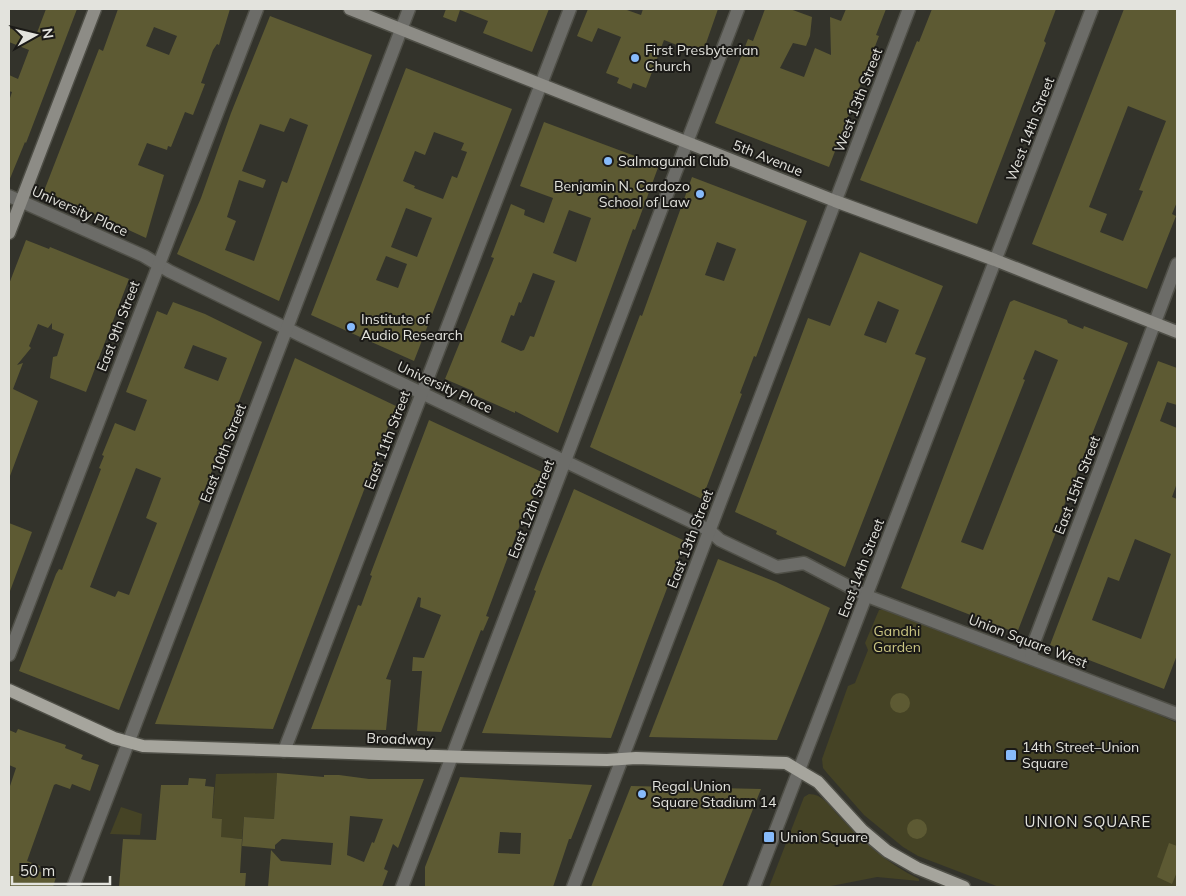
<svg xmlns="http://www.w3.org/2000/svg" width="1186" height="896" viewBox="0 0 1186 896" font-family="Mulish,sans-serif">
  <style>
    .green { fill: #454325 }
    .building { fill: #5d5a33; fill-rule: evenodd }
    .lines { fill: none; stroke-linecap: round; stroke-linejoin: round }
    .street-casing { stroke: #4f4f47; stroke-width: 15 }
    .secondary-casing { stroke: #4f4f47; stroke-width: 15 }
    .primary-casing { stroke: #4f4f47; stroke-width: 15 }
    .street { stroke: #6c6c68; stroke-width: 12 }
    .secondary { stroke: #8d8c86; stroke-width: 12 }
    .primary { stroke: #a6a59d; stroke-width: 12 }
    .poi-dot { fill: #87bbfb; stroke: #1b1a17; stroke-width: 2 }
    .labels { text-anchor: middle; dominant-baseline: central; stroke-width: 4; stroke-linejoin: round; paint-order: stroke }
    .poi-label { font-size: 14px; fill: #e3e3dd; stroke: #1b1a17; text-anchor: start }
    .street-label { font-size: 14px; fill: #e3e3dd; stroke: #1b1a17 }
    .park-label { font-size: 14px; fill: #cbc683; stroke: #1b1a17 }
    .neighbourhood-label { font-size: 15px; letter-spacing: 1px; fill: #e3e3dd; stroke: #1b1a17 }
  </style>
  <rect width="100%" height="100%" fill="#33332b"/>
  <g class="green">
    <polygon points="885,609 1138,706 1177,723 1177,887 999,887 918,856 903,847 864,815 827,773 823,768 822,759 848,686 855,683 868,650 865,643 879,610"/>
    <polygon points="277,773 274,819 244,817 242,839 233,838 220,843 222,819 212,818 216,774"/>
    <path d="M809 794C822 794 828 804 836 813 861 840 886 863 919 879V881L877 877 826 887H769L804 797Z"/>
    <polygon points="121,807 142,814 140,835 110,834"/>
  </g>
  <g class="building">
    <polygon points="46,9 77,9 26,143 25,142 9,181 9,101 12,92 9,91 9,75 18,79 29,50 9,42 9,28 35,38"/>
    <path d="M118 9H230L219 45 217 44 213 50 201 83 205 84 193 115 185 112 171 147 168 146 167 150 147 143 138 165 164 175 146 238 44 191 99 49 103 51ZM154 27 177 36 169 55 146 46Z"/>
    <polygon points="446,9 549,9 532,52 483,33 488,21 460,10 456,22 443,17"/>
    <polygon points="588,9 624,9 641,15 643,9 718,9 703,52 700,54 664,40 646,88 633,83 631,89 617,83 619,78 606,73 621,37 598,28 592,42 577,36"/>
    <polygon points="765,9 790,9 812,17 810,36 806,46 793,43 780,68 804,77 815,48 831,55 830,17 841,21 846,9 886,9 876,35 879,36 829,167 715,123 748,39 753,41"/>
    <polygon points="932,9 1056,9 1044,41 1046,43 977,224 860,180 917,41 919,42"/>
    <path d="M1124 9H1177V202L1172 214 1176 216 1147 289 1032 244ZM1128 106 1166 121 1139 190 1143 191 1123 241 1100 232 1107 214 1089 207Z"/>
    <path d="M270 16 372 55 279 301 177 254 201 198 231 113ZM290 118 308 125 287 183 282 181 254 261 225 250 236 221 227 217 239 180 263 188 266 180 242 171 260 124 284 132Z"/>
    <path d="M406 68 512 109 414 361 311 315ZM434 132 464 143 461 150 467 152 457 178 452 176 443 199 414 188 415 186 403 181 415 151 425 155ZM406 208 432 218 417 257 391 247ZM386 256 407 264 398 288 376 280Z"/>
    <path d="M544 122 659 165 635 230 633 229 558 433 515 411V413L472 394 473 391 445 379 488 273 494 258 491 257 511 204 525 210 524 215 544 223 553 198 520 186ZM569 210 591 218 576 262 553 253ZM533 273 555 281 534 337 530 336 524 350 521 351 501 342 511 315 514 316 519 302 521 303Z"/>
    <path d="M692 177 807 221 756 357 754 356 745 380 740 393 742 394 702 499 590 447 640 315 642 316ZM717 242 736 249 724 281 705 275Z"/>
    <polygon points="26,240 49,249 50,247 129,279 86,392 50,378 53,357 57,356 64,334 52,329 52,323 48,328 38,324 29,346 31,348 17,365 23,363 13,389 38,401 10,476 9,284"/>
    <path d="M860 252 943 286 915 354 926 358 845 567 776 534 777 531 735 512 808 318 830 326ZM878 301 899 310 886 343 864 335Z"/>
    <path d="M1014 300 1067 320 1068 323 1083 329 1084 326 1128 343 1056 526 1058 527 1017 633 901 588 1010 302ZM1035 350 1058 360 983 550 961 542 1025 380 1023 379Z"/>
    <path d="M173 302 205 314 262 342 119 710 19 671 56 574 59 569 62 570 101 469 99 468 104 456 102 455 115 423 135 431 147 400 126 392 157 311 167 315ZM193 345 227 358 218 381 184 368ZM136 468 161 478 146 518 157 523 129 595 118 591 115 597 90 587Z"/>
    <polygon points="295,358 396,406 273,729 155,724"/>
    <path d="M1158 361 1177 368V405L1167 402 1160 421 1177 428V483L1172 497 1177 499V655L1164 689 1050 645ZM1135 539 1171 554 1141 639 1092 620 1108 577 1119 581Z"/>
    <polygon points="429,420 544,473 524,519 522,519 486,616 489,617 483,631 481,630 441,732 417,731 422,671 412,671 413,657 424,658 441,615 420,607 421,598 418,597 386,679 391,680 386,730 311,729 358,605 361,606 372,576 370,575"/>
    <polygon points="574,489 685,541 647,641 611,738 482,733 536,591 534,590 542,569"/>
    <polygon points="9,523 32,532 10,591 9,591"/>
    <polygon points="718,559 776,582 830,608 821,631 777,740 649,737"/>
    <circle cx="900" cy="703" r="10"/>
    <polygon points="18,729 66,745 65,748 83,755 81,759 99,765 90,791 72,784 70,789 56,784 54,785 27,861 40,866 38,871 56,877 53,887 9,887 9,789 16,768 9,765 9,730 16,733"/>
    <path d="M277 773 324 777V775H339L369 779H424L398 848 393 844 384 869 388 871 382 887H268L271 850 281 861 331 865 333 843 282 839 275 845V849L242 846 244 817 274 819ZM350 816 383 819 374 843 372 842 364 862 347 855Z"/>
    <path d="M460 777 592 785 571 839H569L553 887H425V867ZM500 832 521 833 520 854 498 853Z"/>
    <polygon points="189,778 206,779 205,786 214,787 212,818 222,819 221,837 242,839 240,873 246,873 245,887 119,887 123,839 156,840 161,785 188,785"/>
    <polygon points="631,786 761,789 722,887 591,887"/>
    <circle cx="917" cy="829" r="10"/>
    <polygon points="1169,843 1177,846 1177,872 1172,884 1157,877"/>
  </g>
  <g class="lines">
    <g class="street-casing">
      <g id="street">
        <polyline points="9,196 144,256 169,271 300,335 709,530 720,540 777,567 804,563 867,596 1177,714"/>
        <polyline points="9,655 257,9"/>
        <polyline points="1031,658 1033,645 1177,264"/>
        <polyline points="284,751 570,9"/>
        <polyline points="73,887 409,9"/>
        <polyline points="402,887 738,9"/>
        <polyline points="573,887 909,9"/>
        <polyline points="754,887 1092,9"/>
      </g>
    </g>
    <g class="secondary-casing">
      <g id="secondary">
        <polyline points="350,9 835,201 995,260 1177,332"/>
        <polyline points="9,233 95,9"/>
      </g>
    </g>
    <g class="primary-casing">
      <polyline id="primary" points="9,690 114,738 143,746 466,757 607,760 636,758 786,763 818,782 862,830 887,851 917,868 964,887"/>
    </g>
    <use href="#street" class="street"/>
    <use href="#secondary" class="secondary"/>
    <use href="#primary" class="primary"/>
  </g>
  <g class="poi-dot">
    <circle cx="635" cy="58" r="5"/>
    <circle cx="608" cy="161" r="5"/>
    <circle cx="700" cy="194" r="5"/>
    <circle cx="351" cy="327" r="5"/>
    <rect x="1005" y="749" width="12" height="12" rx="2.5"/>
    <circle cx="642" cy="794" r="5"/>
    <rect x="763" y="831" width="12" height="12" rx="2.5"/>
  </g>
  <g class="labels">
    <g class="poi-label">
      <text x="645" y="50">First Presbyterian<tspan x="645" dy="16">Church</tspan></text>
      <text x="618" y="161">Salmagundi Club</text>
      <text x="690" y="186" text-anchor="end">Benjamin N. Cardozo<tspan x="690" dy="16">School of Law</tspan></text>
      <text x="361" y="319">Institute of<tspan x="361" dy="16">Audio Research</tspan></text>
      <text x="1022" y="747">14th Street–Union<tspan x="1022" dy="16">Square</tspan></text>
      <text x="652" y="786">Regal Union<tspan x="652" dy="16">Square Stadium 14</tspan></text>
      <text x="780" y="837">Union Square</text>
    </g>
    <g class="street-label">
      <text transform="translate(858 100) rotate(-69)">West 13th Street</text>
      <text transform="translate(1030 129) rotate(-69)">West 14th Street</text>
      <text transform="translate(768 158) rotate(22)">5th Avenue</text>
      <text transform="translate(80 211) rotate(24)">University Place</text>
      <text transform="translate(118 326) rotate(-69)">East 9th Street</text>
      <text transform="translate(445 387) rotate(25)">University Place</text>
      <text transform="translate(387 440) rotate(-69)">East 11th Street</text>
      <text transform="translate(223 453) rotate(-69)">East 10th Street</text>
      <text transform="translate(1077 485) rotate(-69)">East 15th Street</text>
      <text transform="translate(531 509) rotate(-69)">East 12th Street</text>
      <text transform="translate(690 539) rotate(-69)">East 13th Street</text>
      <text transform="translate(861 568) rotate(-69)">East 14th Street</text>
      <text transform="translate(1028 641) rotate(21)">Union Square West</text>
      <text transform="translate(400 739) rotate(2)">Broadway</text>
    </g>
    <g class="park-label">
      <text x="897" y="631">Gandhi<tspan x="897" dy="16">Garden</tspan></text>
    </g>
    <g class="neighbourhood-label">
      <text x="1088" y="821">UNION SQUARE</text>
    </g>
  </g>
  <rect width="1186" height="896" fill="none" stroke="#e3e3dd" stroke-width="20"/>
  <g transform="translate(35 35) rotate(82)" stroke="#1b1a17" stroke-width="4" paint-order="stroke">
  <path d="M0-4L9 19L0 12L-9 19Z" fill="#e3e3dd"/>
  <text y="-8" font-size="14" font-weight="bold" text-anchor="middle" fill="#e3e3dd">N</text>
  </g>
  <path d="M12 876v8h98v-8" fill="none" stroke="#e3e3dd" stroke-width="2.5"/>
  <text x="20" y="876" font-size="15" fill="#e3e3dd" stroke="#1b1a17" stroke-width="4" paint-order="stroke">50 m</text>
</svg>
